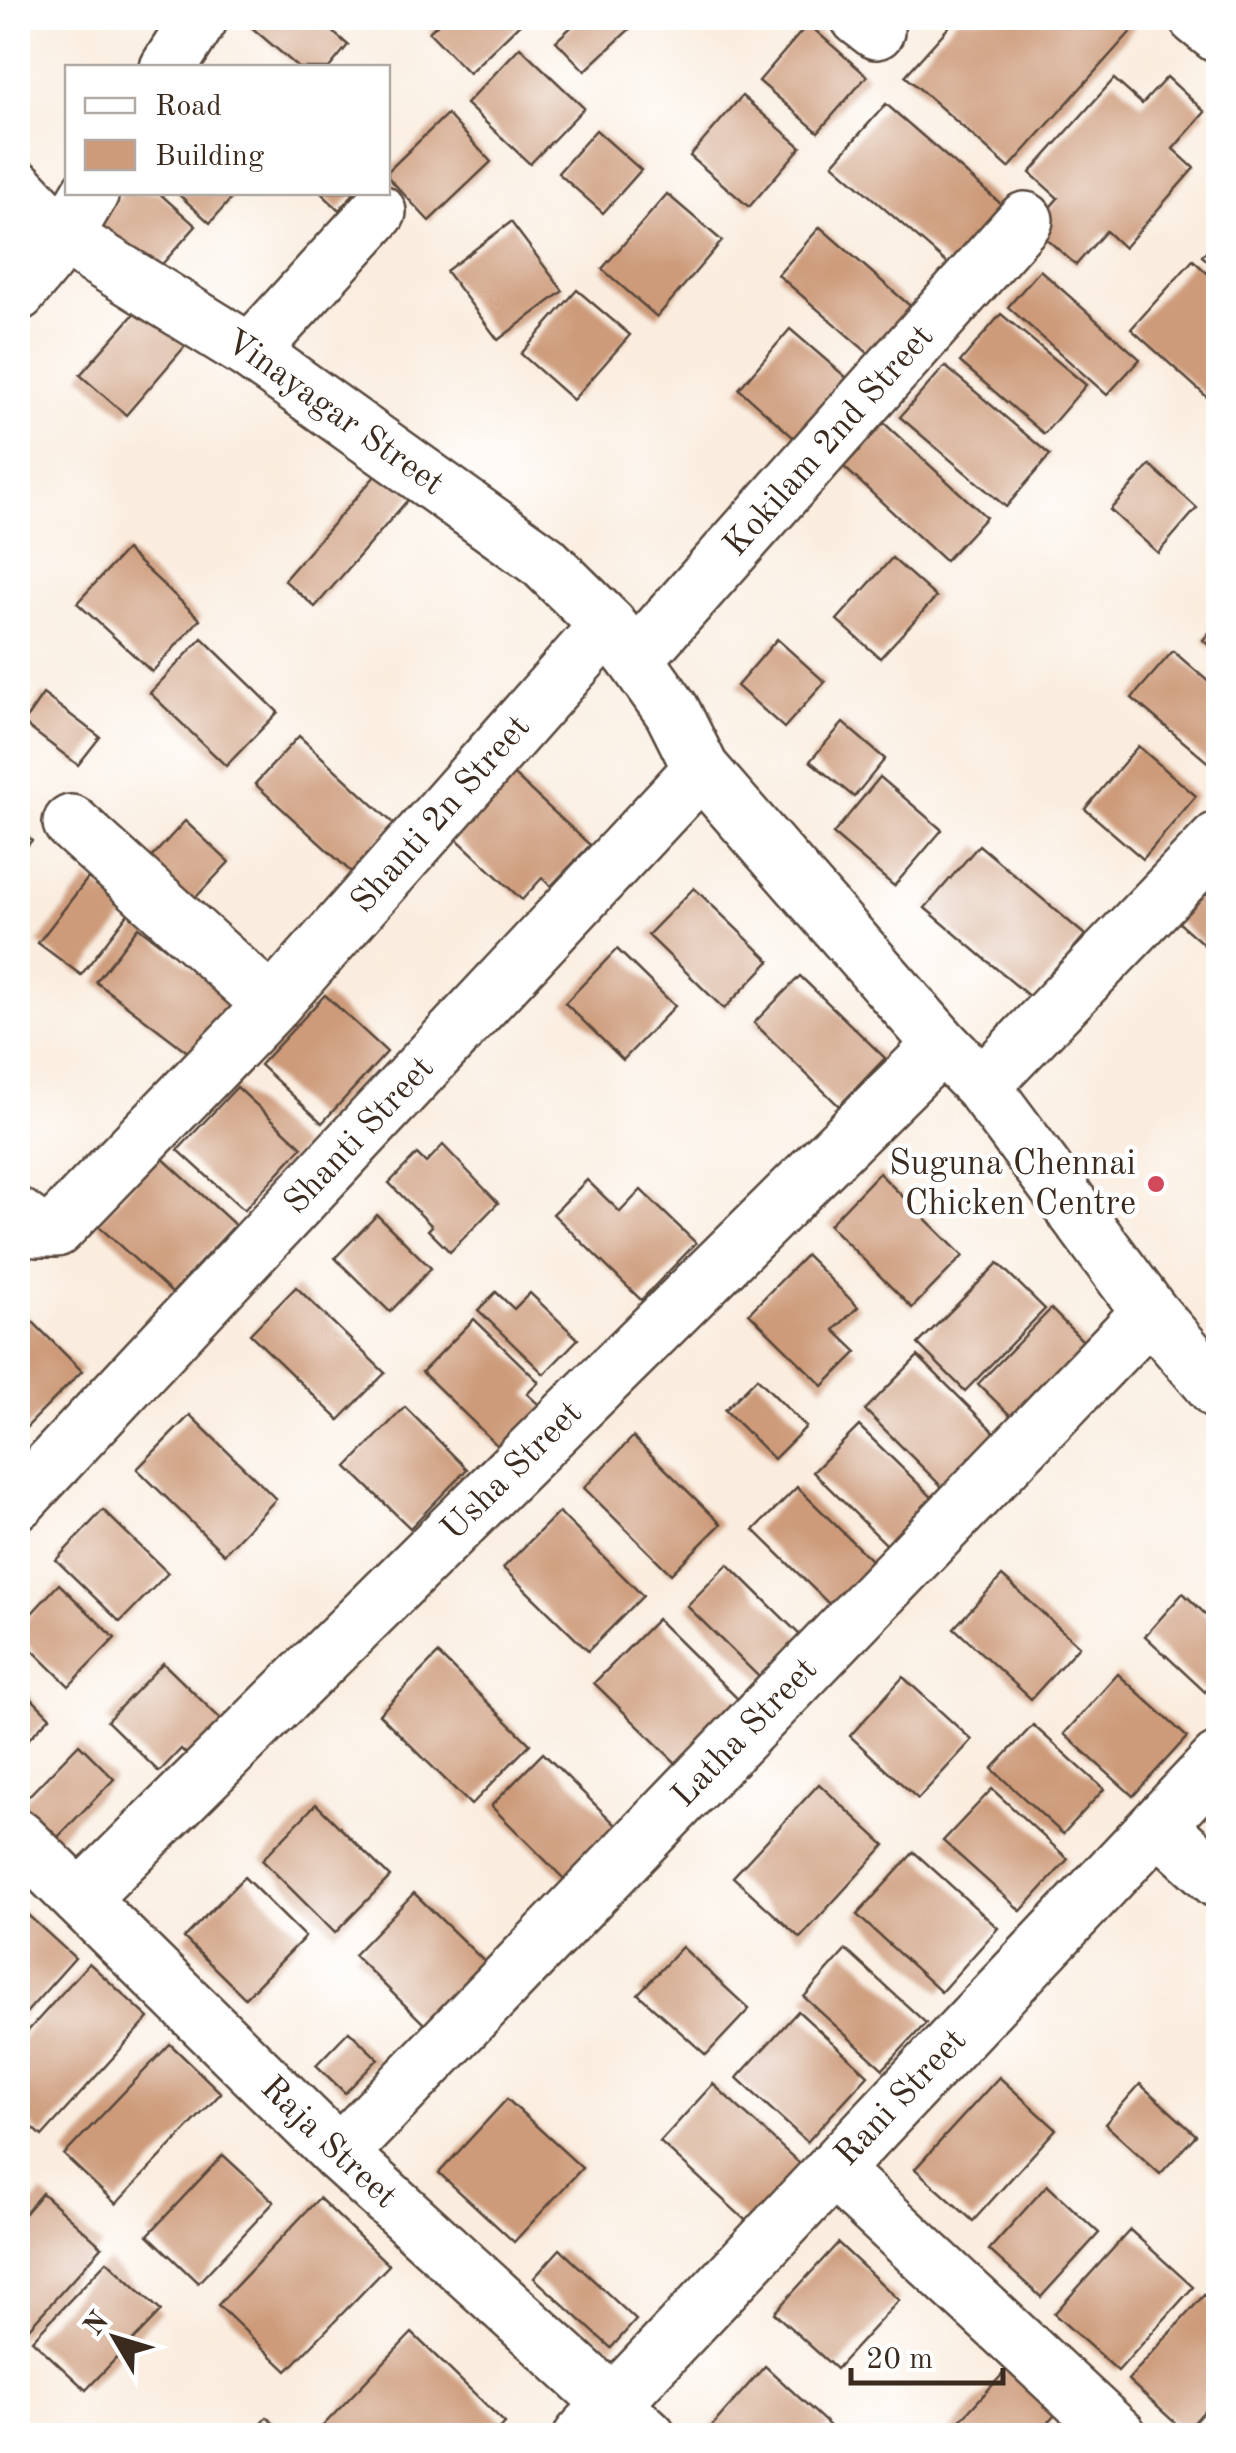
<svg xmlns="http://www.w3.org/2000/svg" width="1236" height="2453" viewBox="0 0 1236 2453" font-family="'Old Standard TT',serif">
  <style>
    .building { fill: #cd9b7a }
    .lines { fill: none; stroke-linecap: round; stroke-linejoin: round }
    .street-casing { stroke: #58473b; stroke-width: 60 }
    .street { stroke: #fff; stroke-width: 55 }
    .poi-dot { fill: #d1495b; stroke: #fff; stroke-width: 4 }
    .labels { text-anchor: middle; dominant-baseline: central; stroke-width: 9; stroke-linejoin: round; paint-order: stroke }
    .street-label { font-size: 35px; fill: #3b2a1e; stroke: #fff }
    .poi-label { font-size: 35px; fill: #3b2a1e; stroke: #fff; text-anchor: end }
  </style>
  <rect width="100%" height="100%" fill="#fff"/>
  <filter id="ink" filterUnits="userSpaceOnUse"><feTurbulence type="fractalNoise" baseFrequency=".01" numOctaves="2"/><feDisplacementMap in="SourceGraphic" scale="20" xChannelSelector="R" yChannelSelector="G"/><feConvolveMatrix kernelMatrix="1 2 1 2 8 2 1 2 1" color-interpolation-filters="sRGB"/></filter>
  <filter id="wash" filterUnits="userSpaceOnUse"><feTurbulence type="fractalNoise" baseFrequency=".0048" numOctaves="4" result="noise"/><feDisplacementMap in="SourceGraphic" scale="40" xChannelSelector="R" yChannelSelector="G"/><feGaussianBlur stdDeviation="2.25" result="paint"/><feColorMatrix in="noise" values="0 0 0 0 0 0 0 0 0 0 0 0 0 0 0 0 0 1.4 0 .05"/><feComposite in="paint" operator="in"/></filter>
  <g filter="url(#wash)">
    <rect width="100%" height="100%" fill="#faeddf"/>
    <g id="blocks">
      <g class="building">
        <polygon points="246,18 317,18 348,45 329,68 299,68 243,20"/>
        <polygon points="444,18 526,18 469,73 429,32"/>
        <polygon points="581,18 629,18 635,24 585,71 556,41"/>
        <polygon points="957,18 1121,18 1134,28 1009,168 905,76"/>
        <polygon points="808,24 867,76 818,132 759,81"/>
        <polygon points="520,47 584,108 530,164 466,104"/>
        <polygon points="1167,77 1205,112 1173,149 1194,168 1124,248 1106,231 1076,265 1033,227 1058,198 1030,173 1114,79 1142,104"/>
        <polygon points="742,96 801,147 749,207 690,156"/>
        <polygon points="886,104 1016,217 964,278 833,164"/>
        <polygon points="447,114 491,162 429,221 388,177 388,171"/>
        <polygon points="596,130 641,170 603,213 558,173"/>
        <polygon points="123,192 158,192 196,226 149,279 92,228"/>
        <polygon points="176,192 237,192 210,223"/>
        <polygon points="320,192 355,192 339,210"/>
        <polygon points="667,194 722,241 657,317 602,269"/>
        <polygon points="511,222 563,291 498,340 446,271"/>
        <polygon points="820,227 917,312 876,360 778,275"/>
        <polygon points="1218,237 1218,270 1202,256"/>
        <polygon points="1193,260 1218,283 1218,407 1131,329"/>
        <polygon points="1040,270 1140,359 1107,395 1008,307"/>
        <polygon points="577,290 630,335 573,400 521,354"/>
        <polygon points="142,305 187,344 126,415 80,375"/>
        <polygon points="1001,314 1086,385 1044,434 960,362"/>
        <polygon points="790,329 855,385 803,446 739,389"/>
        <polygon points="945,366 1050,455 1006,507 900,417"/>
        <polygon points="884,423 986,517 945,561 844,467"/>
        <polygon points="1150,465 1197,508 1158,553 1110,510"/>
        <polygon points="382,468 412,495 315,607 284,580"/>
        <polygon points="126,550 200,619 152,672 77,603"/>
        <polygon points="892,558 936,597 880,658 837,620"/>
        <polygon points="1218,622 1218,654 1203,640"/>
        <polygon points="202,638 278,712 226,766 150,693"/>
        <polygon points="777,639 825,682 784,728 737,686"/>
        <polygon points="1173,651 1218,690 1218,771 1132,698"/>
        <polygon points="43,694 100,737 78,765 23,723"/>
        <polygon points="843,723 885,759 854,797 810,761"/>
        <polygon points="299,736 394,824 351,872 255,784"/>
        <polygon points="1138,746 1196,796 1143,859 1085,809"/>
        <polygon points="503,765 590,845 551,886 542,878 522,900 445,828"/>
        <polygon points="880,777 942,830 894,886 833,834"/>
        <polygon points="185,821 229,862 182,912 138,872"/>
        <polygon points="18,827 32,840 18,857"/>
        <polygon points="979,845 1085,935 1031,998 925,908"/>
        <polygon points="1218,870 1218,957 1176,920"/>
        <polygon points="88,878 130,911 81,975 38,943"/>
        <polygon points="694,888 770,961 724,1009 648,935"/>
        <polygon points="138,927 244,1008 202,1063 96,982"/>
        <polygon points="617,949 675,1006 623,1060 565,1003"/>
        <polygon points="800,976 885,1058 839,1106 754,1023"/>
        <polygon points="325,995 387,1052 322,1123 260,1065"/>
        <polygon points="237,1087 302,1147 244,1210 178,1150"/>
        <polygon points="443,1145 498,1203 450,1252 428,1230 432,1226 389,1183 417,1154 426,1163"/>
        <polygon points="159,1155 235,1225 172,1293 96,1224"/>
        <polygon points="879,1173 963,1256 912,1308 829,1225"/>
        <polygon points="587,1180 620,1212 641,1190 696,1243 641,1300 553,1214"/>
        <polygon points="377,1215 431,1268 390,1312 335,1258"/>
        <polygon points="806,1255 858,1307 834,1330 857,1352 823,1386 749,1313"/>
        <polygon points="998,1263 1045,1309 965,1391 918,1344"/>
        <polygon points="296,1287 385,1373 339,1420 250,1334"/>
        <polygon points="496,1292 514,1309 530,1293 578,1339 544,1374 478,1310"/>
        <polygon points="18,1307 82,1371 21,1433 18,1430"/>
        <polygon points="1051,1309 1092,1350 1019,1424 978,1384"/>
        <polygon points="474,1319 539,1382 527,1394 548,1413 507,1455 422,1372"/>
        <polygon points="918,1356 997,1435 944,1489 865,1410"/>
        <polygon points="757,1378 806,1427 774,1459 725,1410"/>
        <polygon points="405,1407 467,1469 410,1528 347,1467"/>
        <polygon points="190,1415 276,1499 224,1554 137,1469"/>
        <polygon points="859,1426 935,1500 889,1547 813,1472"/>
        <polygon points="633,1437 721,1524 671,1574 584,1488"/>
        <polygon points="797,1487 876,1565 833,1608 754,1530"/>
        <polygon points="103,1510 168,1573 120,1622 56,1560"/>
        <polygon points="559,1512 643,1596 588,1651 503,1568"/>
        <polygon points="728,1564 803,1638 762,1680 687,1606"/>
        <polygon points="1002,1576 1079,1646 1031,1699 954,1628"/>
        <polygon points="59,1584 115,1638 69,1686 18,1636 18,1628"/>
        <polygon points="1183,1593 1218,1626 1218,1677 1205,1692 1145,1636"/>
        <polygon points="657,1619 745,1706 683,1770 594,1683"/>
        <polygon points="438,1654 530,1744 471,1805 379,1714"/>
        <polygon points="163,1663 229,1727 195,1762 181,1749 159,1772 107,1721"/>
        <polygon points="1118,1674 1187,1737 1133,1796 1064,1734"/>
        <polygon points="903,1677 972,1740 918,1799 850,1736"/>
        <polygon points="18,1685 50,1717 18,1750"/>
        <polygon points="1033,1725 1104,1789 1063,1834 992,1769"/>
        <polygon points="79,1744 114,1779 54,1841 19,1806"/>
        <polygon points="543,1753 624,1833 572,1887 491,1806"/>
        <polygon points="819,1784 885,1845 800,1938 733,1877"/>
        <polygon points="992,1789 1068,1859 1021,1911 943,1841"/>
        <polygon points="316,1804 390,1877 335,1933 262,1860"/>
        <polygon points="914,1852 998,1928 941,1992 857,1915"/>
        <polygon points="244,1877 305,1937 245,1998 184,1938"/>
        <polygon points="414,1893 491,1968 430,2030 354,1955"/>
        <polygon points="18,1906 75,1958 18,2022"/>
        <polygon points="682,1947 749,2009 706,2055 638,1994"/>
        <polygon points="846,1950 926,2023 883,2069 804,1997"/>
        <polygon points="89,1963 149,2018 42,2136 18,2114 18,2042"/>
        <polygon points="798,2011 868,2075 807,2142 737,2078"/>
        <polygon points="349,2031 378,2059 345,2093 316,2065"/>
        <polygon points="170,2044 221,2093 116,2204 64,2155"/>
        <polygon points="999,2077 1056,2129 973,2221 915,2169"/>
        <polygon points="713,2084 809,2172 756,2230 660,2142"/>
        <polygon points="1140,2084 1196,2135 1160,2174 1105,2124"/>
        <polygon points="507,2099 582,2168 514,2242 439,2173"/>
        <polygon points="223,2155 274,2202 198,2283 148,2235"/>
        <polygon points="1047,2185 1099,2233 1041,2297 989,2250"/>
        <polygon points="42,2193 102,2247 18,2340 18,2221"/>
        <polygon points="319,2198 389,2265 287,2371 218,2305"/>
        <polygon points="1130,2230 1193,2287 1118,2371 1054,2314"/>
        <polygon points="838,2243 899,2300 836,2369 774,2313"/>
        <polygon points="560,2249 636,2320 611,2348 534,2278"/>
        <polygon points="107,2261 161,2311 86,2390 32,2340"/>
        <polygon points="1204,2295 1218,2308 1218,2396 1185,2432 1128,2380"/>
        <polygon points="412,2333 505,2423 493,2436 325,2436 319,2430"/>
        <polygon points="1022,2353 1071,2397 1036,2436 946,2436"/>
        <polygon points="765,2366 829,2425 820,2436 703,2436"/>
        <polygon points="267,2417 286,2436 249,2436"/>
      </g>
    </g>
  </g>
  <g filter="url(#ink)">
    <use href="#blocks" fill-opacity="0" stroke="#58473b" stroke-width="2.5"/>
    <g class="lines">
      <g class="street-casing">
        <g id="street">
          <polyline points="859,18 876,31"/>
          <polyline points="1197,18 1218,35"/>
          <polyline points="168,68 200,18"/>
          <path id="s1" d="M18 188 64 237 250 352 544 562 608 625 635 659 672 711 701 769 942 1045 982 1086 1150 1312 1218 1391"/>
          <polyline points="18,293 64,237 91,192"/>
          <polyline points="250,352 378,212"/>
          <path id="s2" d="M635 659 1025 220"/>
          <polyline points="71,823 272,1005"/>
          <polyline points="982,1086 1218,840"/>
          <path id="s3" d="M18 1216 36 1229H56L272 1005 608 625"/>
          <path id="s4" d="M18 1501 701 769"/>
          <polyline points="1159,1826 1218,1880"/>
          <path id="s5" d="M18 1838 339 2154 648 2436"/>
          <path id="s6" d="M80 1899 942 1045"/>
          <path id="s7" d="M339 2154 1150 1312"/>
          <polyline points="833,2170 1119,2436"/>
          <path id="s8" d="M582 2436 1218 1761"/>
        </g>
      </g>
      <use href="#street" class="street"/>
    </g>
  </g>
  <circle class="poi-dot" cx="1156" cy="1184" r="10"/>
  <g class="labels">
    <g class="street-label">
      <text stroke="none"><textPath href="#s1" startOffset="390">Vinayagar Street</textPath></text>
      <text stroke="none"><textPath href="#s2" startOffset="292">Kokilam 2nd Street</textPath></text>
      <text stroke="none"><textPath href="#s3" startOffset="608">Shanti 2n Street</textPath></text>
      <text stroke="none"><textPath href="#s4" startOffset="500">Shanti Street</textPath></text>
      <text stroke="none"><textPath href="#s6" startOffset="608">Usha Street</textPath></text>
      <text stroke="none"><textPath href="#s7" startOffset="585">Latha Street</textPath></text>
      <text stroke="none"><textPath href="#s8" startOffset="465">Rani Street</textPath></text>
      <text stroke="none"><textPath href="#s5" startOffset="435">Raja Street</textPath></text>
    </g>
    <g class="poi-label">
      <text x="1136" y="1164">Suguna Chennai<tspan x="1136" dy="40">Chicken Centre</tspan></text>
    </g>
  </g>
  <rect width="1236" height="2453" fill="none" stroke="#fff" stroke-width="60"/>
  <rect x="65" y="65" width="325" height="130" fill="#ffffff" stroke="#b1aaa5" stroke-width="2.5"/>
  <rect x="85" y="98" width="50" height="15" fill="#ffffff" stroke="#b1aaa5" stroke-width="2.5"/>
  <text x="155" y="115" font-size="30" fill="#3b2a1e">Road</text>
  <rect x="85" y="140" width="50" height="30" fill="#cd9b7a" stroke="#b1aaa5" stroke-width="2.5"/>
  <text x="155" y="165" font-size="30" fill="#3b2a1e">Building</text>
  <g transform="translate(115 2338) rotate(308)" stroke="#ffffff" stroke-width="8" paint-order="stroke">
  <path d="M0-8L18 38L0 25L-18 38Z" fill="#3b2a1e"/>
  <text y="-15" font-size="28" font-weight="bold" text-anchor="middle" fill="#3b2a1e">N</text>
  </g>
  <path d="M851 2368v15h152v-15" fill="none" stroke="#3b2a1e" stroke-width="5"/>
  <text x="866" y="2368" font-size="30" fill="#3b2a1e" stroke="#ffffff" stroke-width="8" paint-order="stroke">20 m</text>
</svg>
